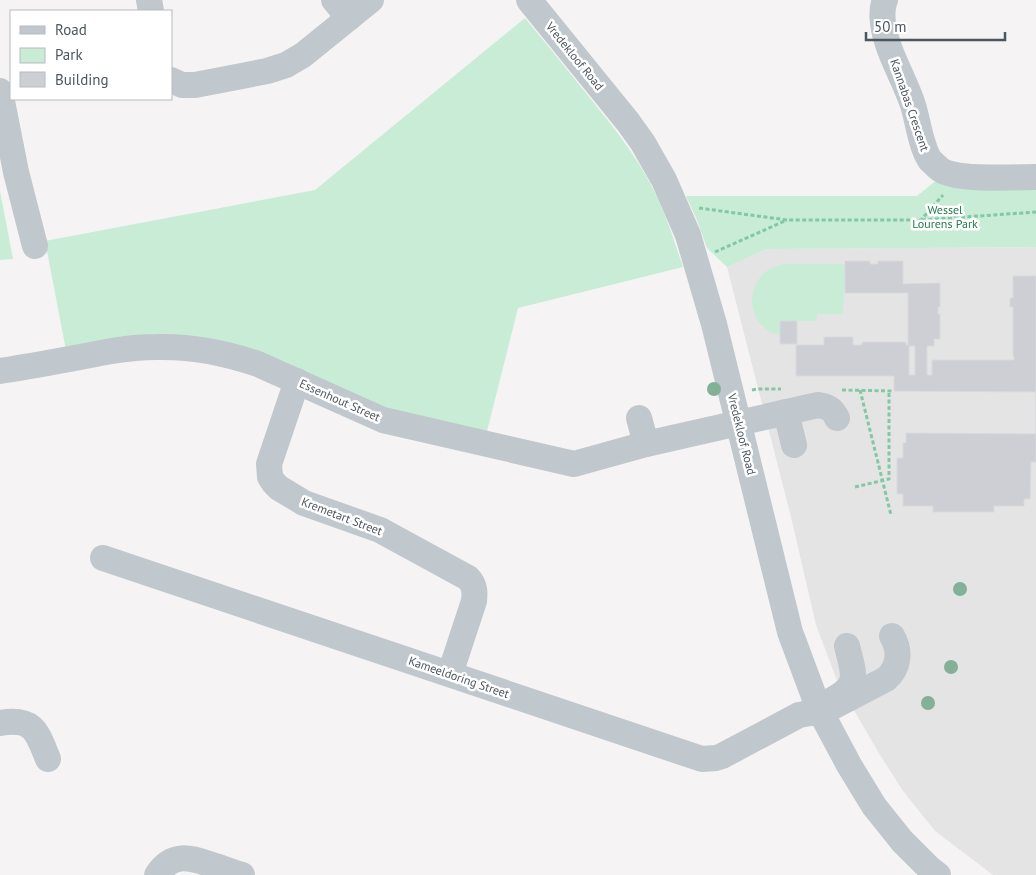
<svg xmlns="http://www.w3.org/2000/svg" width="1036" height="875" viewBox="0 0 1036 875" font-family="'PT Sans',sans-serif">
  <style>
    .education { fill: #e5e4e4 }
    .green { fill: #c8ecd5 }
    .building { fill: #cdcfd4; stroke: #d8d9dd; fill-rule: evenodd }
    .lines { fill: none; stroke-linecap: round; stroke-linejoin: round }
    .path { stroke: #83c7a4; stroke-width: 3; stroke-dasharray: 4 2.5; stroke-linecap: butt }
    .minor { stroke: #c0c7cd; stroke-width: 26 }
    .tree { fill: #82b098 }
    .labels { text-anchor: middle; dominant-baseline: central; stroke-width: 5; stroke-linejoin: round; paint-order: stroke }
    .street-label { font-size: 12px; fill: #4c565e; stroke: #fff }
    .park-label { font-size: 12px; fill: #237a4d; stroke: #fff }
  </style>
  <rect width="100%" height="100%" fill="#f5f3f3"/>
  <polygon class="education" points="1036,247 1036,875 993,875 935,831 903,791 880,755 838,683 816,625 791,517 727,267 767,249"/>
  <g class="green">
    <path d="M525 18C545 42 565 67 585 92 610 123 635 153 653 189 666 214 674 241 683 267L518 308 486 435 393 413 294 368 66 350 45 241 315 190Z"/>
    <polygon points="938,179 1036,185 1036,247 767,249 727,267 707,248 697,220 686,196 917,196"/>
    <polygon points="0,191 13,259 0,260"/>
    <path d="M785 264H845L843 314H817L816 321H780V336C774 334 768 331 763 327 747 311 749 284 767 271 772 267 778 265 785 264Z"/>
  </g>
  <g class="building">
    <path d="M845 261H870V264H878V261H903V284L940 283V307H938V314H940V339H934V346H927V375H932V360H1014V356H1013V307H1010V298H1013V276H1036V462H1031L1030 499H1024V506H994V512H933V506H903V494H897V458H903V443H906V433L1036 434V392L894 391V376H796V345H824V337H853V345H862V342H906V345H908V293H845ZM909 346H915V375H909Z"/>
    <rect x="780" y="321" width="17" height="23"/>
  </g>
  <g class="lines">
    <g class="path">
      <polyline points="699,208 787,220 921,220 943,195"/>
      <polyline points="922,220 1036,212"/>
      <polyline points="715,252 787,220"/>
      <polyline points="752,390 758,389 781,389"/>
      <polyline points="842,390 894,391"/>
      <polyline points="860,390 891,515"/>
      <polyline points="855,487 889,479 889,391"/>
    </g>
    <g class="minor">
      <polyline points="149,0 151,11"/>
      <polyline points="334,0 349,18"/>
      <polyline points="529,0 628,122 643,143 664,180 688,235 714,324 790,632 818,707 849,765 874,806 902,841 929,868 938,875"/>
      <path d="M885 0C882 7 882 15 883 23 886 50 904 78 913 105 918 121 921 147 930 160 933 163 938 168 941 170 958 181 1015 177 1036 177"/>
      <polyline points="171,80 182,85 195,85 267,71 286,65 303,55 371,0"/>
      <polyline points="0,91 16,172 35,246"/>
      <path d="M0 371C27 367 53 362 80 357 105 352 130 347 156 347 191 346 226 353 258 364L383 420 574 464 646 444 818 405C828 407 832 408 837 418"/>
      <path d="M297 381 269 464 270 477 274 483 279 488 304 503 380 530 468 578C475 585 475 592 474 601L450 674"/>
      <polyline points="786,412 794,445"/>
      <polyline points="639,418 646,444"/>
      <path d="M103 558 702 759 716 758 722 756 799 715 810 713H821L886 679C899 668 901 651 892 636"/>
      <path d="M830 701C861 685 854 675 847 646"/>
      <path d="M0 723C34 717 37 732 48 759"/>
      <path d="M157 875C172 852 190 857 212 865 222 868 232 872 242 875"/>
    </g>
  </g>
  <g class="tree">
    <circle cx="714" cy="389" r="7"/>
    <circle cx="960" cy="589" r="7"/>
    <circle cx="951" cy="667" r="7"/>
    <circle cx="928" cy="703" r="7"/>
  </g>
  <g class="labels">
    <g class="street-label">
      <text transform="translate(575 56) rotate(51)">Vredekloof Road</text>
      <text transform="translate(910 105) rotate(71)">Kannabas Crescent</text>
      <text transform="translate(340 400) rotate(24)">Essenhout Street</text>
      <text transform="translate(742 434) rotate(76)">Vredekloof Road</text>
      <text transform="translate(342 516) rotate(21)">Kremetart Street</text>
      <text transform="translate(459 677) rotate(19)">Kameeldoring Street</text>
    </g>
    <g class="park-label">
      <text x="945" y="209">Wessel<tspan x="945" dy="14">Lourens Park</tspan></text>
    </g>
  </g>
  <rect x="10" y="10" width="162" height="90" fill="#ffffff" stroke="#b7bbbf"/>
  <rect x="20" y="26" width="25" height="8" fill="#c0c7cd" stroke="#b7bbbf"/>
  <text x="55" y="35" font-size="15" fill="#4c565e">Road</text>
  <rect x="20" y="48" width="25" height="15" fill="#c8ecd5" stroke="#b7bbbf"/>
  <text x="55" y="60" font-size="15" fill="#4c565e">Park</text>
  <rect x="20" y="72" width="25" height="15" fill="#cdcfd4" stroke="#b7bbbf"/>
  <text x="55" y="85" font-size="15" fill="#4c565e">Building</text>
  <path d="M866 32v8h139v-8" fill="none" stroke="#4c565e" stroke-width="2.5"/>
  <text x="874" y="32" font-size="15" fill="#4c565e" stroke="#ffffff" stroke-width="4" paint-order="stroke">50 m</text>
</svg>
